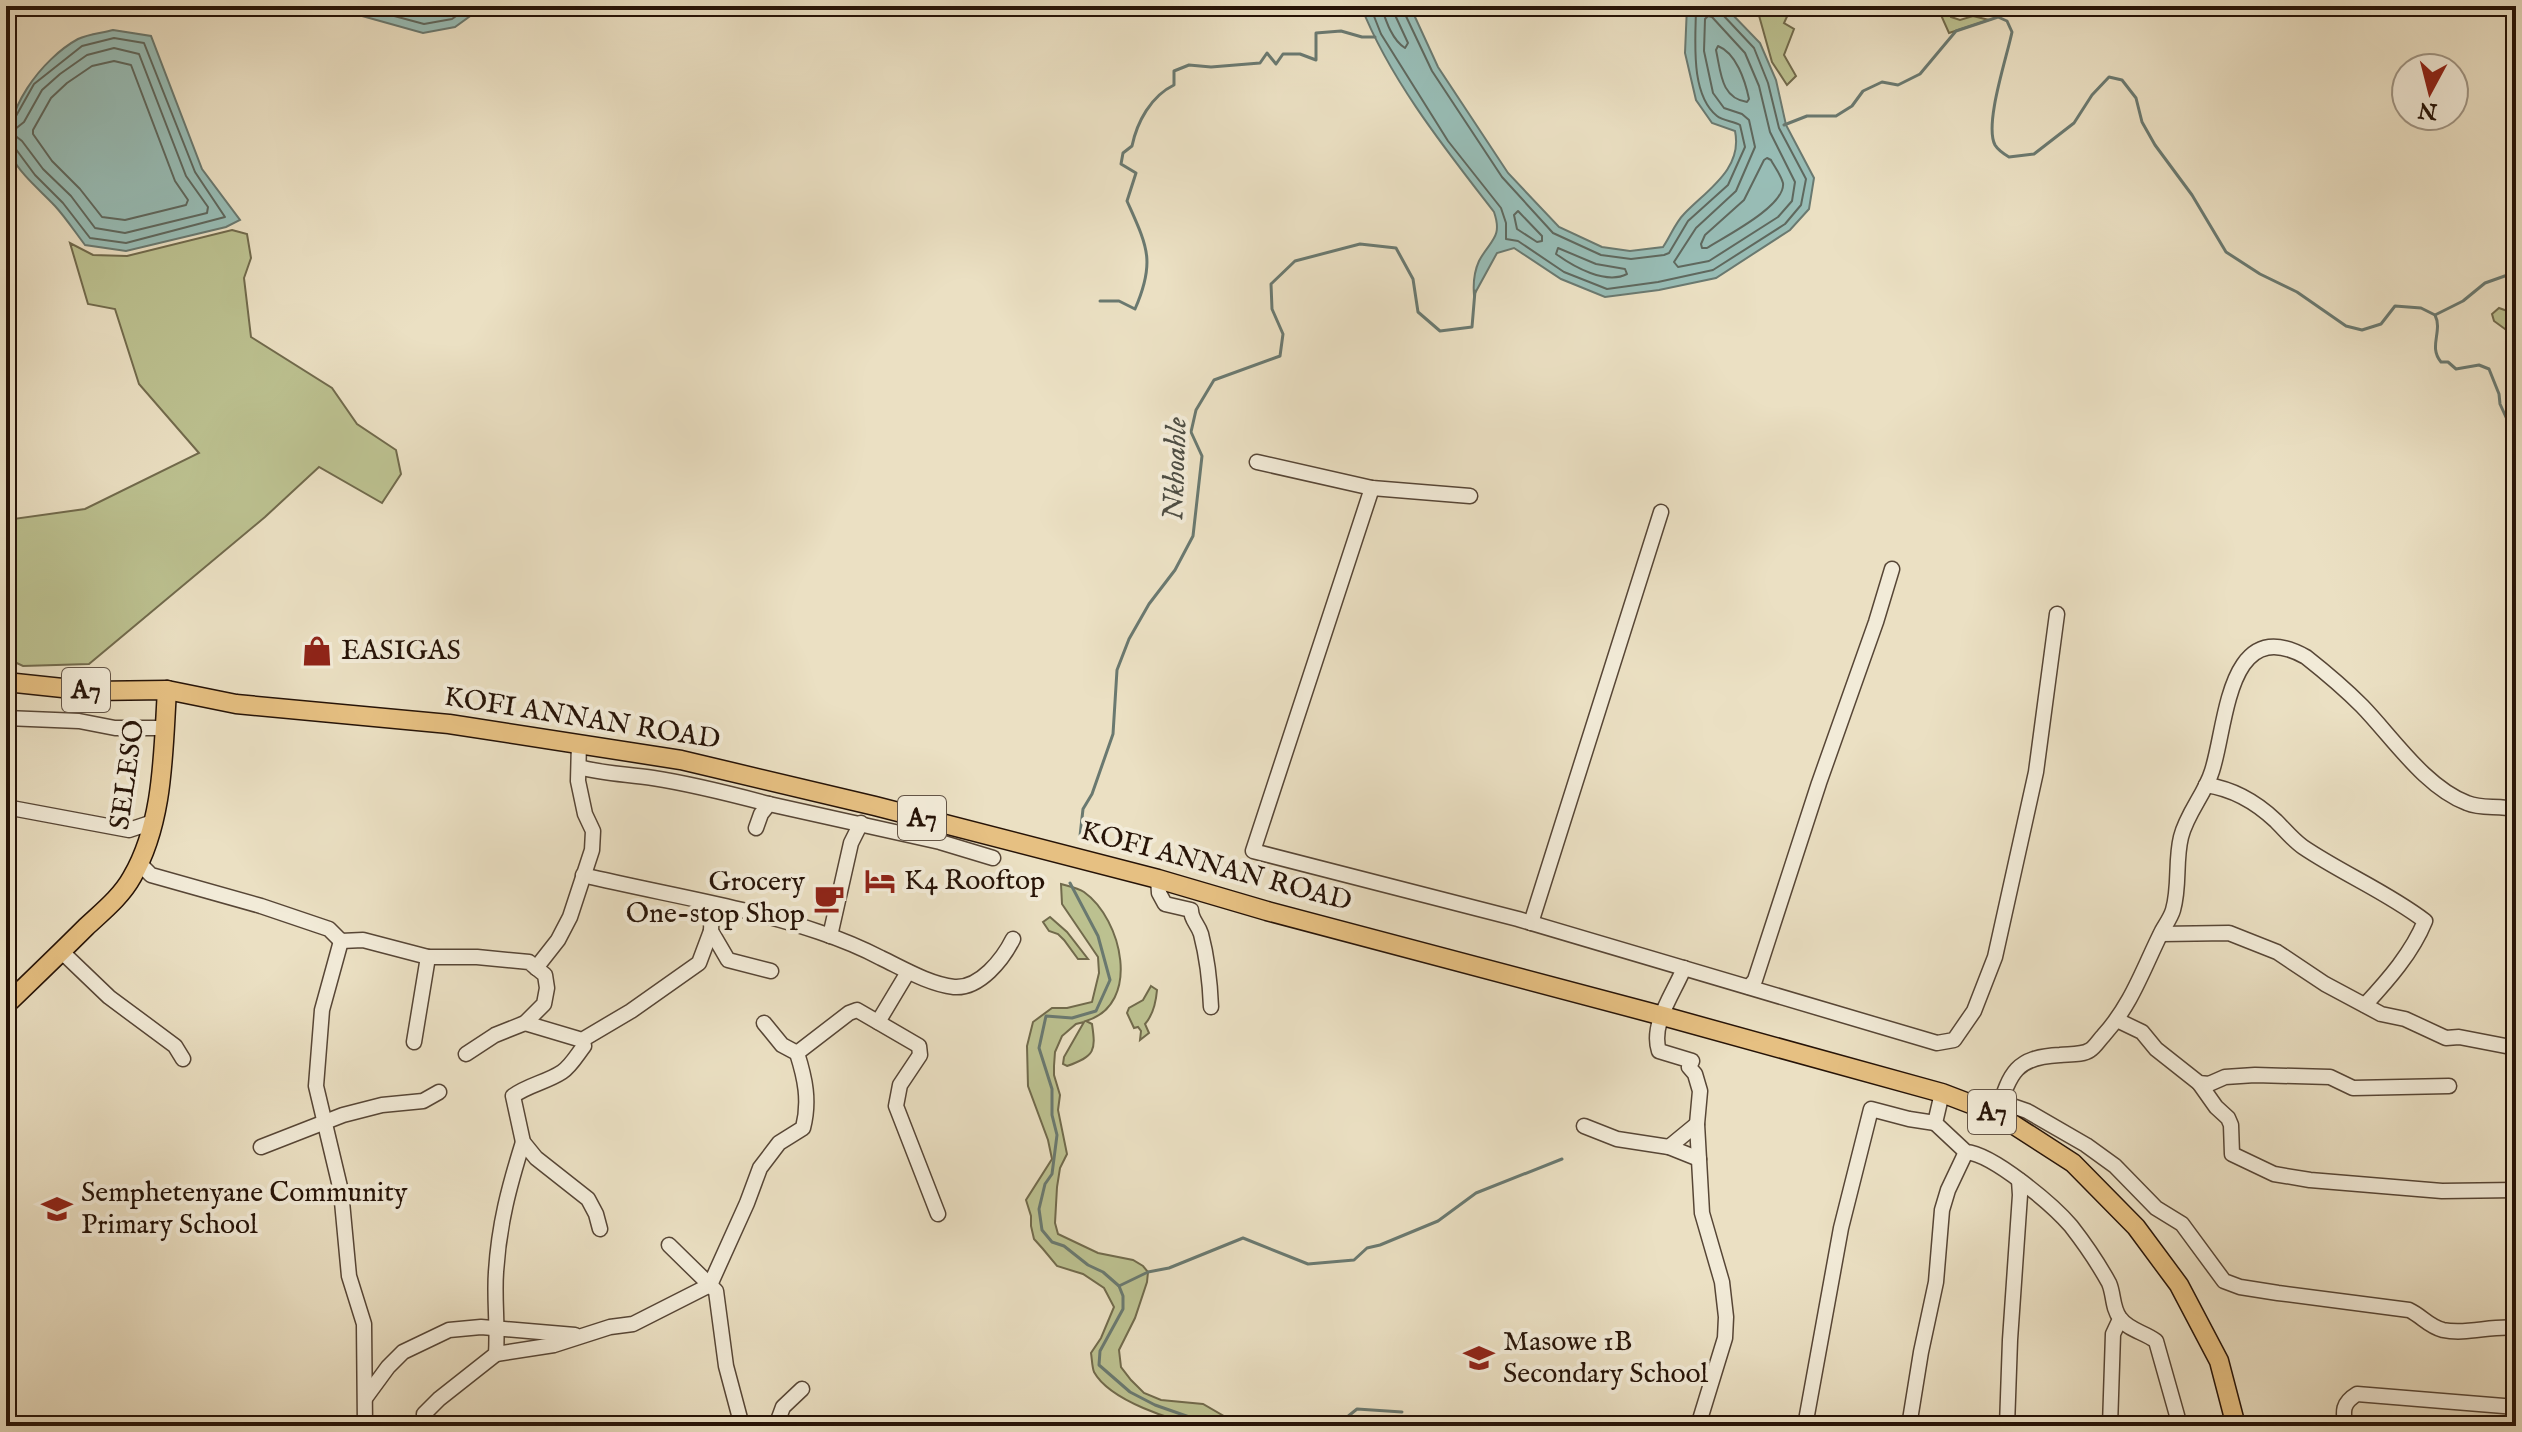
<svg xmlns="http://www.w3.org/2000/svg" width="2522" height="1432" viewBox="0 0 2522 1432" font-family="'IM FELL English',serif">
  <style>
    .green { fill: #bcc190; stroke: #716a4c; stroke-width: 2 }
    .water { fill: #98bdb6; stroke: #6a7970; stroke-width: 2 }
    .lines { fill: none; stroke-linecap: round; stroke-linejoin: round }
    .shore { stroke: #5f685e; stroke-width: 2 }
    .stream { stroke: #6a7970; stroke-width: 3 }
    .minor-casing { stroke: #574636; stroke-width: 17 }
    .major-casing { stroke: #261307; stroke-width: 21 }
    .minor { stroke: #f2ebd8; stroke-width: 14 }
    .major { stroke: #e6c082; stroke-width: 18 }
    .labels { text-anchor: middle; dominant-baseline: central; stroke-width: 8; stroke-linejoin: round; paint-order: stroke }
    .shield { fill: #f2ebd8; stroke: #635446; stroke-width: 2 }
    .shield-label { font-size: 26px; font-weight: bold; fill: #261307 }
    .poi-label { font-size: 28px; fill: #261307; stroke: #f2ebd8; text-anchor: start }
    .street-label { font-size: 28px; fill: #261307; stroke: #f2ebd8 }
    .water-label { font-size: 30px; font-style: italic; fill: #4e4e44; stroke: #f2ebd8 }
  </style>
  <rect width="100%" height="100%" fill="#ebe0c3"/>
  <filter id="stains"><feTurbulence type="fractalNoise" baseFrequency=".0025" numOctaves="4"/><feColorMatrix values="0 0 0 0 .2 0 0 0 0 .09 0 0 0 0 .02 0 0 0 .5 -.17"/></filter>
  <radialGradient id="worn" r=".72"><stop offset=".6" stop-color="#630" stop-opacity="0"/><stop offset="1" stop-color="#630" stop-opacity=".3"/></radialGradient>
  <g class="green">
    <polygon points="1777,6 1790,10 1784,23 1794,29 1784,55 1796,76 1787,85 1772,62 1758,12"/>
    <polygon points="1933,6 1951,6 1951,17 1960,20 1973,16 1989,20 1949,33 1941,15"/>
    <polygon points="232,230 247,234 251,258 244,278 251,337 332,388 357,424 396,450 401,474 382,503 319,467 265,517 89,664 23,666 6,658 6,520 85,509 199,453 139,384 115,309 88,304 70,243 93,255 127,256"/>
    <polygon points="2499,308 2513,313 2511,321 2516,323 2516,337 2494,321 2492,314"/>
    <path d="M1061 884C1068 886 1078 888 1084 892 1122 919 1142 1004 1086 1021L1092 1024C1096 1051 1095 1056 1067 1066L1063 1064 1064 1057 1084 1022 1076 1024 1062 1036 1055 1052 1054 1066V1075L1060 1095 1058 1110 1067 1154 1060 1168 1057 1187 1055 1223 1058 1234 1098 1253 1133 1260 1143 1266 1148 1272 1147 1282 1135 1318 1119 1350 1121 1367 1131 1380 1144 1393 1161 1400 1203 1404 1241 1426C1229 1426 1215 1428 1203 1426 1173 1421 1110 1401 1094 1372 1092 1367 1092 1359 1091 1353L1101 1338 1114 1307 1104 1288 1083 1274 1057 1266 1043 1249 1034 1239 1031 1226V1216L1026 1200 1052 1159 1048 1140 1028 1086 1027 1046 1033 1022 1052 1008H1067L1092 1002 1099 973 1098 957 1062 904Z"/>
    <polygon points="1050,917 1067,932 1088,959 1078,959 1064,940 1058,934 1049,931 1043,922"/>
    <path d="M1151 986 1157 990C1156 1002 1153 1015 1145 1024L1149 1033 1140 1040 1141 1031 1138 1027 1134 1028 1127 1013 1129 1008 1143 1000Z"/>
  </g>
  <g class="water">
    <polygon points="339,6 484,6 455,27 423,33 355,14"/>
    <path d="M1361 6H1410L1438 67 1508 173 1559 227 1602 247 1630 251 1663 247C1670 237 1675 223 1684 214 1707 190 1743 169 1735 131L1712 123 1696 100 1685 53 1687 6H1728L1729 11 1760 43 1776 80 1786 125 1814 178 1809 209 1790 230 1716 278 1659 290 1605 297 1561 279 1514 248 1497 253 1474 295C1473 283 1474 272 1479 261 1490 240 1503 238 1494 212 1446 150 1390 80 1361 6Z"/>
    <path d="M113 30 151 36 202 169 240 220 226 227 126 251 85 245C75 232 66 218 55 206 40 190 22 176 11 156 0 112 43 58 78 39 88 34 102 33 113 30Z"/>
  </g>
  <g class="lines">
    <g class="shore">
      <polyline points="357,6 424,24 452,19 470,6"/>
      <polyline points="1370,6 1381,34 1448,141 1501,208 1506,223 1506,239 1518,241 1564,272 1607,289 1658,282 1713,270 1785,224 1801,205 1806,179 1779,128 1768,83 1754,48 1723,15 1721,6"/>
      <path d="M1381 6C1386 21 1392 40 1405 48L1408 43 1395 15 1394 6"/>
      <path d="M1404 6V12L1432 71 1502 177 1553 233 1601 255 1631 259 1664 255 1669 253 1688 221 1728 185 1745 147 1740 125C1734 121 1723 121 1717 116 1689 93 1696 37 1696 6"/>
      <polygon points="1708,16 1712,17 1745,53 1759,86 1770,132 1795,182 1792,201 1778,217 1709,261 1678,267 1674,262 1696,228 1736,191 1755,147 1749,120 1742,114 1724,108 1713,93 1704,51 1705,19"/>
      <path d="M1718 46C1736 53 1745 80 1749 99L1747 102C1721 98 1721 73 1716 50Z"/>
      <polygon points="114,48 139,54 186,176 208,207 207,213 125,233 95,228 71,196 43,169 22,141 13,134 14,130 24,122 42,90 60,74 87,55"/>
      <polygon points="114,61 131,65 175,181 188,200 186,205 125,220 102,217 80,189 52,161 33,134 33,130 51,98 67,83 92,66"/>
      <polyline points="6,120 16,116 34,84 82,46 114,38 144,43 195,172 225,217 126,243 90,238 63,203 35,175 15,148 6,145"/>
      <path d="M1767 158 1771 160C1774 166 1781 175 1783 183 1786 206 1724 237 1707 248H1702L1701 244 1705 235 1744 200 1764 160Z"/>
      <polygon points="1518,211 1542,236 1542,241 1537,242 1517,229 1514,215"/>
      <path d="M1558 248 1596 264 1625 269 1627 274C1606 285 1574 267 1556 254Z"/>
    </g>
    <g class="stream">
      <path d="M1784 125 1807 116H1836L1852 106 1863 91 1882 82 1898 85 1920 74 1956 31 1998 17 2007 21 2012 32C2007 57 1984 124 1995 145 1998 150 2004 154 2009 157L2034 154 2074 123 2092 95 2109 77 2122 80 2136 98 2142 122 2155 145 2192 195 2226 252 2260 274 2297 292 2346 326 2362 330 2381 324 2395 306 2421 308 2435 315C2443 331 2428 347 2441 362H2448L2456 369 2479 365 2489 369 2499 394 2500 404 2516 439"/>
      <path d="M1100 301H1119L1135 309C1156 261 1147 246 1127 201L1136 173 1121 164 1123 153 1132 146C1137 122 1151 96 1174 85V71L1189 65 1211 67 1260 63 1267 53 1276 64 1283 54H1300L1316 60V33L1341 31 1362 37H1375"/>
      <polyline points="2435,315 2463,301 2485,283 2516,272"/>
      <polyline points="1080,836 1083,809 1092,794 1113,734 1117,670 1129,639 1149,604 1175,570 1193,536 1202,456 1191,432 1196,410 1214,380 1280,356 1283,334 1272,309 1271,284 1295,261 1360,244 1396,248 1413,279 1418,312 1440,331 1472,327 1475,291"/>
      <polyline points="1070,883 1098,936 1110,980 1096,1011 1072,1018 1046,1016 1039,1048 1052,1089 1052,1115 1057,1135 1052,1174 1045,1184 1039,1209 1042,1230 1052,1242 1064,1246 1088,1265 1103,1272 1119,1286 1123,1296 1123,1309 1100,1351 1099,1365 1130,1392 1155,1405 1215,1426"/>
      <polyline points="1119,1286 1148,1272 1169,1268 1243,1238 1308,1264 1354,1260 1367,1248 1380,1245 1438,1221 1476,1193 1562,1159"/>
      <polyline points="1336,1426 1357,1409 1402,1412"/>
    </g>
    <g class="minor-casing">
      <g id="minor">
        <polyline points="1257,462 1372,488 1470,496"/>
        <polyline points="1372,488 1253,851 1518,919 1937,1043 1954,1040 1974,1011 1995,957 2036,772 2057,614"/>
        <polyline points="6,718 79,721 115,728 164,728"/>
        <path d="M579 767C604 774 628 774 653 778 692 784 731 794 769 804"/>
        <path d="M2206 785C2234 789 2256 802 2276 821 2285 830 2293 840 2303 847 2343 874 2387 892 2425 921 2412 953 2388 980 2365 1005"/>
        <polyline points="6,807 129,830 153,822"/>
        <polyline points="756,828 761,814 769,804 940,842 993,858"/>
        <polyline points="139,863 151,875 261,906 329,929 341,941 363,940 428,957 477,957 529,962 545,975 547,988 544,1004 525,1023 495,1035 466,1054"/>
        <path d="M583 875C662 894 743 906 819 932 840 939 862 948 881 958 904 969 929 984 954 987 980 989 1003 959 1013 939"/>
        <path d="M1158 879 1159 893 1165 904 1191 910C1191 920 1198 924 1201 934 1207 957 1210 982 1211 1007"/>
        <polyline points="712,905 711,931 728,960 771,971"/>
        <polyline points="1531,923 1661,512"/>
        <polyline points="2161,934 2229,933 2277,952 2325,984 2381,1014 2405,1019 2446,1038 2459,1037 2516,1048"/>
        <polyline points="830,936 851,843 861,823"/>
        <polyline points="341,941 322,1010 316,1086 341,1191 349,1276 364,1324 365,1426"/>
        <polyline points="61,951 109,997 175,1046 183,1059"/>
        <polyline points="536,968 558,940 570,917 592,850 593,831 585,814 578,781 579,743"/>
        <path d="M1684 968C1674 993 1650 1024 1659 1051L1692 1061 1689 1067 1695 1074 1700 1091 1697 1124 1702 1213 1722 1282 1726 1317 1725 1338 1698 1426"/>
        <polyline points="1749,987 1755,980 1819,783 1876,622 1892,569"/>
        <polyline points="2117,1020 2142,1032 2156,1049 2199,1083 2209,1084 2225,1077 2255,1075 2330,1077 2353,1088 2449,1086"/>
        <polyline points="878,1022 908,972"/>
        <polyline points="525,1023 582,1040 631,1011 699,963 711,931"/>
        <path d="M582 1040 584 1046C577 1055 571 1066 562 1072 547 1082 528 1085 513 1096L523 1142 536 1158 588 1199 596 1214 600 1229"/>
        <polyline points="414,1042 428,957"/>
        <polyline points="797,1053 849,1013 857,1010 919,1046 920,1055 900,1085 896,1106 938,1214"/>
        <polyline points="2199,1083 2216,1107 2228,1118 2231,1125 2232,1154 2274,1174 2310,1180 2442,1191 2516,1190"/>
        <path d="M1942 1093 1935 1123 1966 1152C1993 1154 2053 1205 2071 1226 2085 1244 2098 1263 2109 1283 2114 1294 2112 1308 2120 1318 2128 1330 2144 1332 2156 1341L2180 1426"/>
        <path d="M2001 1102 2027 1111 2086 1145 2115 1166 2156 1208 2182 1224 2224 1281 2240 1287 2278 1293 2409 1310C2422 1316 2428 1326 2443 1330 2467 1335 2492 1325 2516 1328"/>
        <path d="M1997 1114C2010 1074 2014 1057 2060 1055 2069 1054 2083 1055 2090 1050 2095 1047 2099 1040 2103 1036 2132 1004 2143 969 2162 931 2166 924 2171 917 2173 910 2180 886 2175 861 2181 837 2187 813 2205 794 2212 771 2227 725 2227 613 2306 657 2325 672 2345 689 2362 706 2393 738 2425 787 2467 803 2483 810 2500 804 2516 810"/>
        <polyline points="1584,1126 1617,1139 1669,1147 1699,1159"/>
        <polyline points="261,1147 343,1115 382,1105 423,1101 439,1092"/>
        <polyline points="1669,1147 1697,1124"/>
        <polyline points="669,1245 716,1291 726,1366 742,1426"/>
        <path d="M496 1354 554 1345 610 1327 633 1324 710 1285 747 1203 760 1168 779 1143 803 1128C810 1101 805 1078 797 1053L782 1045 764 1023"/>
        <polyline points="366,1397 388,1367 403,1352 449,1330 481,1327 575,1335"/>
        <path d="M427 1426 424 1414 439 1399 496 1354C498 1326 494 1299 496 1272 499 1224 509 1187 523 1142"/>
        <polyline points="776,1426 783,1407 802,1389"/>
        <polyline points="1805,1426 1841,1228 1871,1109 1909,1119 1935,1123"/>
        <polyline points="1909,1426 1921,1352 1936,1282 1942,1210 1948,1190 1966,1152"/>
        <polyline points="2007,1426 2010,1340 2020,1195 2019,1180"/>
        <polyline points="2110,1426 2113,1334 2120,1319"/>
        <path d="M2345 1426C2343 1411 2342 1403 2357 1394L2516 1407"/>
      </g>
    </g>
    <g class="major-casing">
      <g id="major">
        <polyline points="6,682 91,691 167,690 236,704 449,724 681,760 875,806 1158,879 1267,911 1663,1016 1942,1093 1997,1114 2073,1163 2136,1227 2179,1285 2219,1361 2236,1426"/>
        <path d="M6 1005C33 979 60 953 86 927 102 912 121 897 132 877 164 822 163 752 167 690"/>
      </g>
    </g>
    <use href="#minor" class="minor"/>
    <use href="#major" class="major"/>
  </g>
  <defs>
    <g id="shop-bare" transform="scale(2.4)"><path d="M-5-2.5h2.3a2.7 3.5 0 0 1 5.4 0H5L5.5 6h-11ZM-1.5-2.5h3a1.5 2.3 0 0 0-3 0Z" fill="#8f2418" stroke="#f2ebd8" stroke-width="2.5" paint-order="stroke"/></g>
    <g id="hotel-bare" transform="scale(2.4)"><path d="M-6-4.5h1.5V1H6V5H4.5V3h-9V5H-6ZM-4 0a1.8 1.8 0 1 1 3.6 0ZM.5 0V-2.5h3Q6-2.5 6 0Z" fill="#8f2418" stroke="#f2ebd8" stroke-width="2.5" paint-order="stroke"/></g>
    <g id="cafe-bare" transform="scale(2.4)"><path d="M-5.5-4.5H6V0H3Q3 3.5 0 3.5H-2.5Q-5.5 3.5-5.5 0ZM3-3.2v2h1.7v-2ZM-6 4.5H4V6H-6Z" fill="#8f2418" stroke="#f2ebd8" stroke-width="2.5" paint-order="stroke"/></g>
    <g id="school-bare" transform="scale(2.4)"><path d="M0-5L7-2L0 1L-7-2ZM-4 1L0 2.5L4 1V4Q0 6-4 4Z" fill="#8f2418" stroke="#f2ebd8" stroke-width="2.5" paint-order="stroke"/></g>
  </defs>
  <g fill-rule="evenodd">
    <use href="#shop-bare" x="317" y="651"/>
    <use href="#hotel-bare" x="880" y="881"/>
    <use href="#cafe-bare" x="829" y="898"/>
    <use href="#school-bare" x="57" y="1209"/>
    <use href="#school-bare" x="1479" y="1358"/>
  </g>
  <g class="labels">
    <g class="shield">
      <rect x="62" y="668" width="48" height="44" rx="6"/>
      <rect x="898" y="796" width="48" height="44" rx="6"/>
      <rect x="1968" y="1090" width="48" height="44" rx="6"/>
    </g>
    <g class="shield-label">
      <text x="86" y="690">A7</text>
      <text x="922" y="818">A7</text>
      <text x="1992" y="1112">A7</text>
    </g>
    <g class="poi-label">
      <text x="341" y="651">EASIGAS</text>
      <text x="904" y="881">K4 Rooftop</text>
      <text x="805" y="882" text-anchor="end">Grocery<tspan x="805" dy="32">One-stop Shop</tspan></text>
      <text x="81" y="1193">Semphetenyane Community<tspan x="81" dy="32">Primary School</tspan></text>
      <text x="1503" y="1342">Masowe 1B<tspan x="1503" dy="32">Secondary School</tspan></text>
    </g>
    <g class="street-label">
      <text transform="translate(582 719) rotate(9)">KOFI ANNAN ROAD</text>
      <text transform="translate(128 775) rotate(-82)">SELESO</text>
      <text transform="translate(1216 867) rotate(15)">KOFI ANNAN ROAD</text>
    </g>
    <g class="water-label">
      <text transform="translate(1176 469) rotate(-88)">Nkhoahle</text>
    </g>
  </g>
  <rect width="2522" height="1432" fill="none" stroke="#ebe0c3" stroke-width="32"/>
  <rect x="8" y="8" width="2506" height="1416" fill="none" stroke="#261307" stroke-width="4"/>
  <rect x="16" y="16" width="2490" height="1400" fill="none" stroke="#261307" stroke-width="2"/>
  <g transform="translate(2430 92) rotate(187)"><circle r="38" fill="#f2ebd8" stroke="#a09584" stroke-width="2"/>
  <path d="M0-6L14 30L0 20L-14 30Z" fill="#8f2418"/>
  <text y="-12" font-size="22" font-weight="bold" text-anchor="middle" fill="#261307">N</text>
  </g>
  <rect width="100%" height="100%" filter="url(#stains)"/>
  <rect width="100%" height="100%" fill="url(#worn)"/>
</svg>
